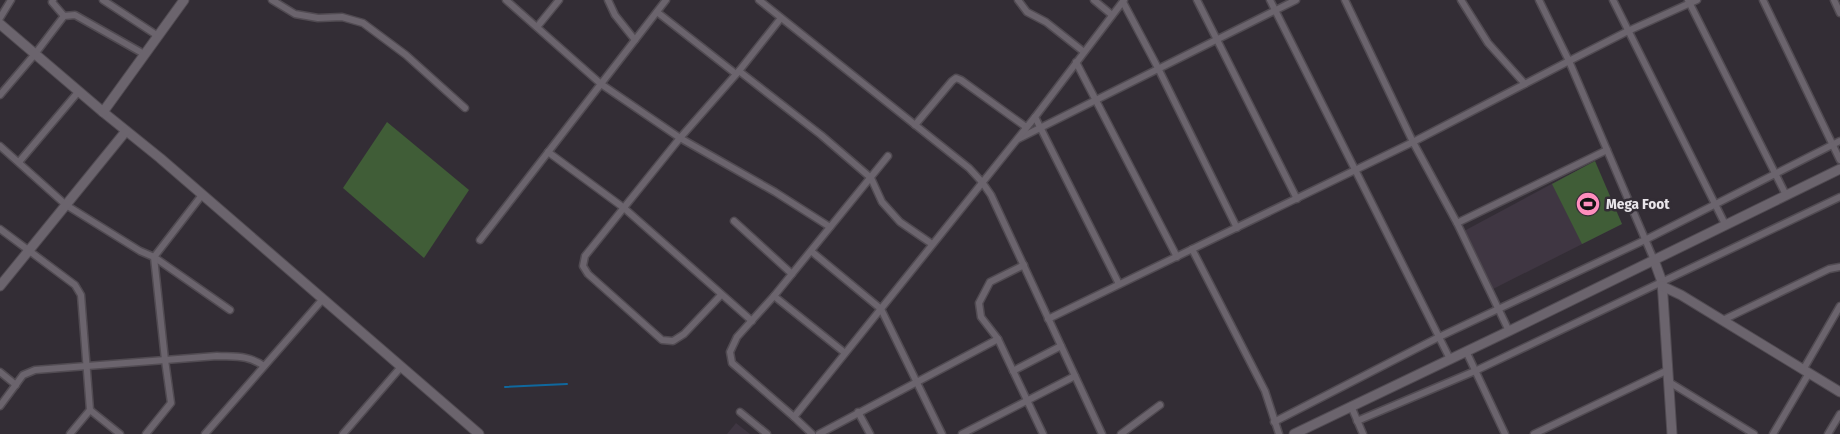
<svg xmlns="http://www.w3.org/2000/svg" width="1840" height="434" viewBox="0 0 1840 434" font-family="'Fira Sans Condensed',sans-serif">
  <style>
    .built { fill: #3f3642 }
    .green { fill: #405d37 }
    .lines { fill: none; stroke-linecap: round; stroke-linejoin: round }
    .stream { stroke: #0f689e; stroke-width: 2 }
    .street-casing { stroke: #514b52; stroke-width: 9 }
    .secondary-casing { stroke: #514b52; stroke-width: 11 }
    .street { stroke: #6b646d; stroke-width: 6 }
    .secondary { stroke: #6b646d; stroke-width: 9 }
    .labels { text-anchor: middle; dominant-baseline: central; stroke-width: 5; stroke-linejoin: round; paint-order: stroke }
    .poi-label { font-size: 15px; font-weight: bold; fill: #e9e5ea; stroke: #332d35; text-anchor: start }
  </style>
  <rect width="100%" height="100%" fill="#332d35"/>
  <g class="built">
    <polygon points="1591,163 1622,224 1493,289 1464,231"/>
    <polygon points="736,423 750,434 727,434"/>
  </g>
  <g class="green">
    <polygon points="387,122 469,190 424,258 343,188"/>
    <polygon points="1595,161 1622,224 1582,244 1552,184"/>
  </g>
  <g class="lines">
    <polyline class="stream" points="505,387 567,384"/>
    <g class="street-casing">
      <g id="street">
        <polyline points="53,0 52,2 64,16"/>
        <polyline points="103,0 158,36"/>
        <polyline points="272,0 295,14 318,18 342,17 363,23 406,55 465,108"/>
        <polyline points="506,0 601,84 680,138 775,192 830,227"/>
        <polyline points="608,0 615,15 635,40"/>
        <polyline points="759,0 969,168 982,182 991,195 1102,434"/>
        <polyline points="1018,0 1027,12 1046,22 1084,52"/>
        <polyline points="1094,0 1112,15"/>
        <polyline points="1197,0 1297,199"/>
        <polyline points="1270,0 1450,359"/>
        <polyline points="1345,0 1413,142 1457,223 1509,331"/>
        <polyline points="1461,0 1488,43 1525,84"/>
        <polyline points="1539,0 1569,61 1628,31 1697,0"/>
        <polyline points="1613,0 1725,224"/>
        <polyline points="1688,0 1786,195"/>
        <polyline points="1763,0 1840,160"/>
        <polyline points="1834,0 1840,13"/>
        <polyline points="1123,2 1158,68 1237,228"/>
        <polyline points="657,12 736,74"/>
        <polyline points="0,18 11,0"/>
        <polyline points="537,27 559,0"/>
        <polyline points="1076,62 1177,257"/>
        <polyline points="739,71 821,135 871,178 882,202 900,222 932,244"/>
        <polyline points="0,95 35,54 64,16 75,15 144,54"/>
        <polyline points="1035,117 1119,284"/>
        <polyline points="915,125 952,81 956,78 961,80 1026,127"/>
        <polyline points="1018,139 1296,0"/>
        <polyline points="0,146 66,205 140,251 154,257 230,310"/>
        <polyline points="548,152 624,208 752,321"/>
        <polyline points="19,162 79,91"/>
        <polyline points="734,221 792,274"/>
        <polyline points="1457,223 1607,150"/>
        <polyline points="0,229 75,285 81,295 90,410 70,434"/>
        <polyline points="480,240 666,0"/>
        <polyline points="1192,249 1265,391 1279,434"/>
        <polyline points="811,251 881,309 942,434"/>
        <polyline points="1024,265 990,282 979,303 981,317 998,339 1043,434"/>
        <polyline points="721,295 684,334 673,341 662,340 588,274 583,266 585,256 680,138 739,71 781,18"/>
        <polyline points="774,296 845,353"/>
        <polyline points="1048,319 1413,142 1569,61 1654,260"/>
        <polyline points="1723,320 1829,269 1840,267"/>
        <polyline points="1466,351 1505,434"/>
        <polyline points="1803,370 1840,306"/>
        <polyline points="1013,371 1061,346"/>
        <polyline points="0,372 16,385"/>
        <polyline points="1669,382 1754,434"/>
        <path d="M0 406 23 375 35 370 217 356C236 357 248 355 264 366"/>
        <polyline points="1351,406 1363,434"/>
        <polyline points="90,410 120,434"/>
        <polyline points="740,412 767,434"/>
        <polyline points="858,412 870,434"/>
        <polyline points="794,417 732,363 730,352 737,337 774,296 888,156"/>
        <polyline points="1357,421 1475,371 1840,197"/>
        <polyline points="1274,422 1439,337 1645,240 1840,141"/>
        <polyline points="146,434 171,403 165,360 154,257 202,195"/>
        <polyline points="205,434 322,300"/>
        <polyline points="343,434 401,367"/>
        <polyline points="812,434 794,417 1035,117 1124,0"/>
        <polyline points="819,434 998,339"/>
        <polyline points="962,434 1075,376"/>
        <polyline points="1121,434 1160,405"/>
        <polyline points="1534,434 1668,370"/>
        <polyline points="1773,434 1809,373"/>
        <polyline points="1828,434 1840,414"/>
      </g>
    </g>
    <g class="secondary-casing">
      <g id="secondary">
        <polyline points="0,24 103,112 160,158 479,434"/>
        <polyline points="103,112 184,0"/>
        <polyline points="1654,260 1662,282 1663,296 1672,434"/>
        <polyline points="0,286 126,131"/>
        <polyline points="1662,286 1681,295 1840,392"/>
        <polyline points="1294,434 1509,331 1840,169"/>
      </g>
    </g>
    <use href="#street" class="street"/>
    <use href="#secondary" class="secondary"/>
  </g>
  <defs>
    <g id="stadium-disc" transform="scale(1.25)"><circle r="9.5" fill="#fe8ebd" stroke="#332d35"/><path d="M0-5a6.5 5 0 1 0 0 10a6.5 5 0 1 0 0-10ZM-3.5-1.8h7v3.6h-7Z" fill="#111"/></g>
  </defs>
  <g fill-rule="evenodd">
    <use href="#stadium-disc" x="1588" y="204"/>
  </g>
  <g class="labels">
    <g class="poi-label">
      <text x="1606" y="204">Mega Foot</text>
    </g>
  </g>
</svg>
